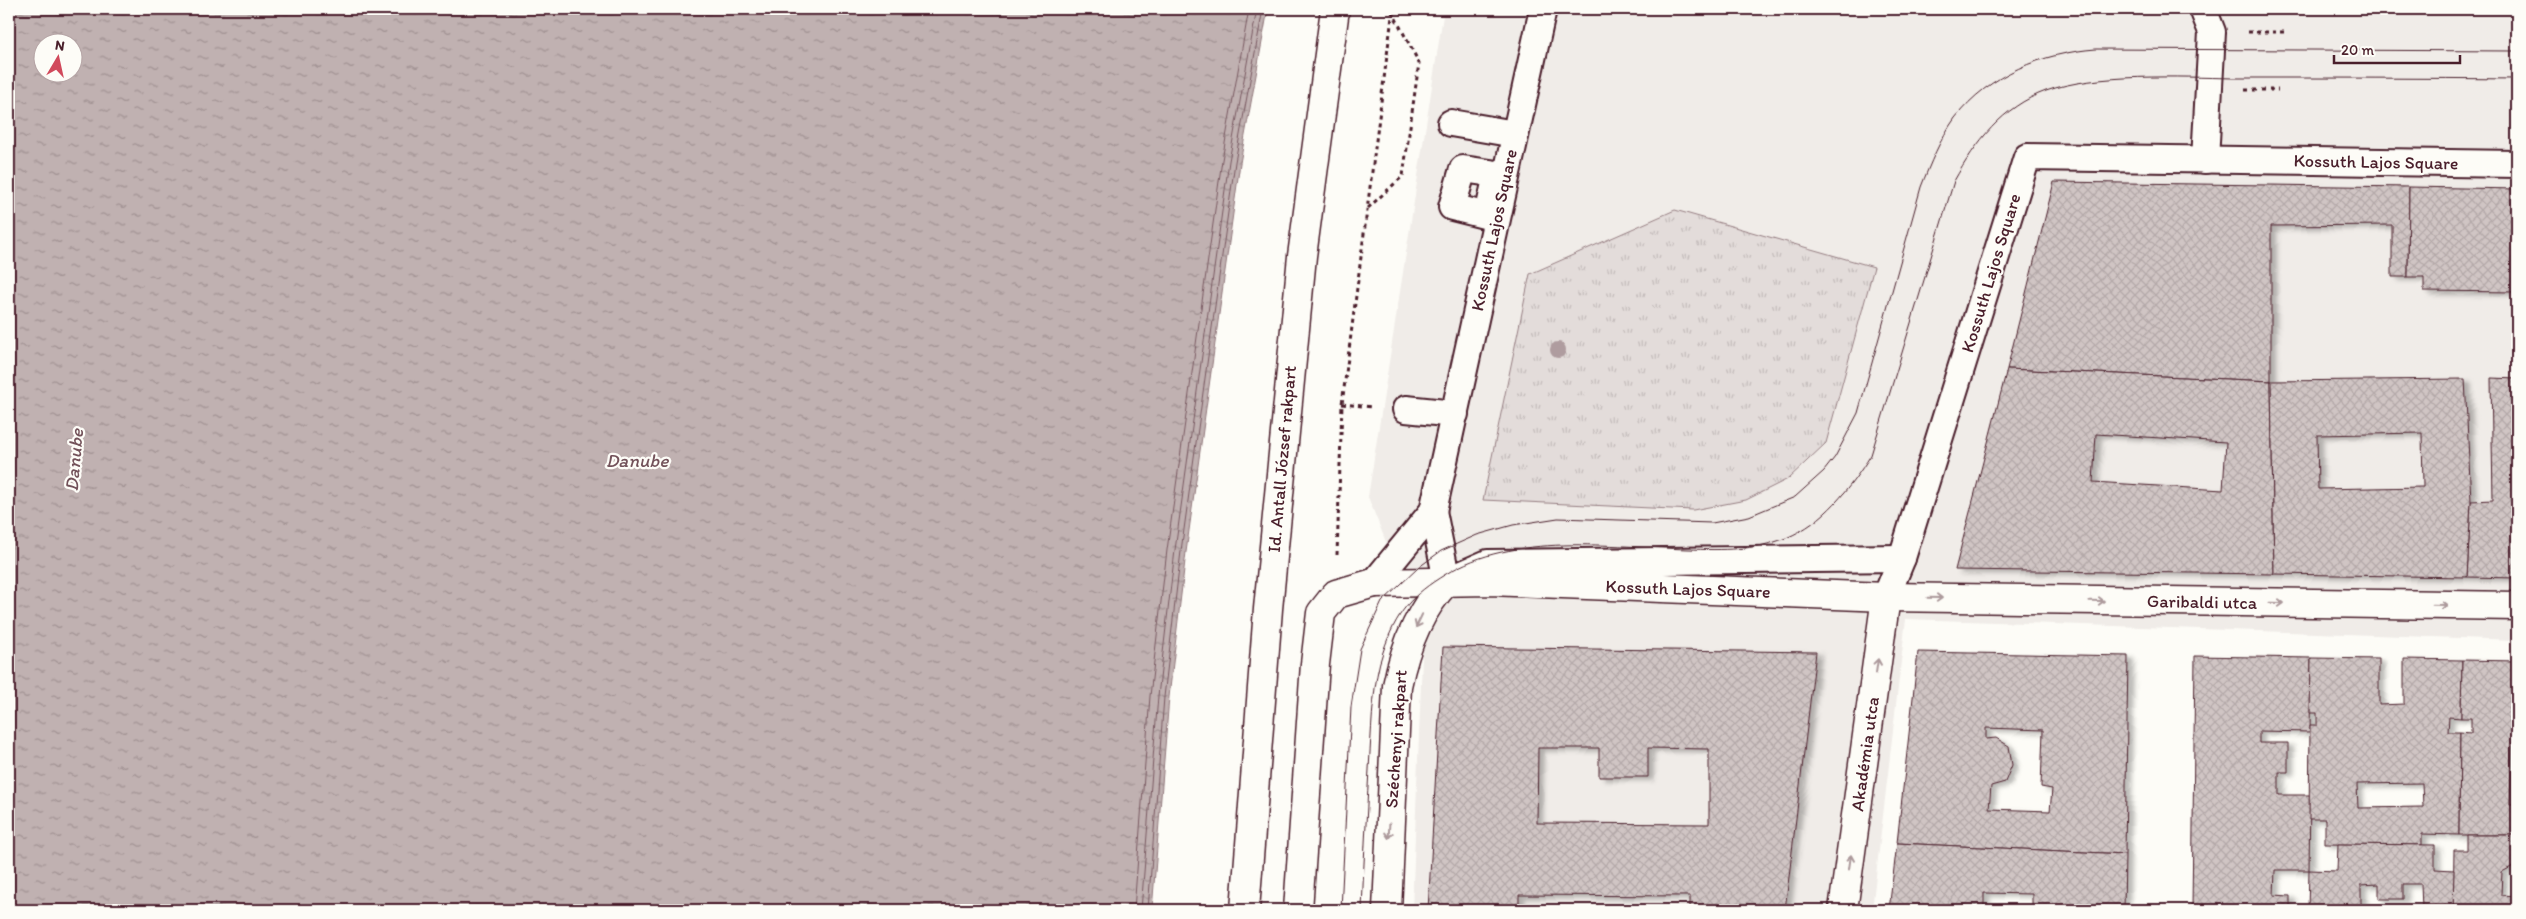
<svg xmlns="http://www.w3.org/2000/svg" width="2526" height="919" viewBox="0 0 2526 919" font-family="Itim,sans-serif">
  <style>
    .built { fill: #f0ece8 }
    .park { fill: url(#park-tufts); stroke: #967e82 }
    .water { fill: url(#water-ripples); stroke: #91777b; fill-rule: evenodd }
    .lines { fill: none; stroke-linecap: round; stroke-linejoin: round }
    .shore { stroke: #795961; stroke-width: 1 }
    .building { fill: url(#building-cross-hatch); stroke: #4a1f2b; fill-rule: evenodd; filter: url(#shadow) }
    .pedestrian-casing { stroke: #4a1f2b; stroke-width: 30 }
    .minor-casing { stroke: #4a1f2b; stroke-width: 31 }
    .secondary-casing { stroke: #4a1f2b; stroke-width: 31 }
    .path { stroke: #4a1f2b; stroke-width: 3; stroke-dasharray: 4 4; stroke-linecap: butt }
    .pedestrian { stroke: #fdfcf7; stroke-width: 26 }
    .minor { stroke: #fdfcf7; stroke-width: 28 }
    .secondary { stroke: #fdfcf7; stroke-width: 28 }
    .tram { stroke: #4a1f2b; stroke-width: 1 }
    .tree { fill: #af9c9f }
    .oneway { stroke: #ac999b }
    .labels { text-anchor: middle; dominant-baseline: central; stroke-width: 4.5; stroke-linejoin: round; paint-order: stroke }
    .street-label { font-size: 18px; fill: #4a1f2b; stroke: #fdfcf7 }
    .water-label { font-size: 19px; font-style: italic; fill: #73525a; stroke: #fdfcf7 }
  </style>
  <defs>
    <pattern id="park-tufts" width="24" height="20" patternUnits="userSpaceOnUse" patternTransform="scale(1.25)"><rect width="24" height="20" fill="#e3dcda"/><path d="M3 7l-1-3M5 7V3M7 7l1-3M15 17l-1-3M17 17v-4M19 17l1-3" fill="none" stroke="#c4bcbb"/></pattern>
    <pattern id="water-ripples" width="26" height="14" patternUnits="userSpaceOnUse" patternTransform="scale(1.25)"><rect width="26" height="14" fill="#c0b1b1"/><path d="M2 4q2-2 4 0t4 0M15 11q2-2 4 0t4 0" fill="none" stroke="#9e8f90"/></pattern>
    <pattern id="building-cross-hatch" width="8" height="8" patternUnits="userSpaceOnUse" patternTransform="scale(1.25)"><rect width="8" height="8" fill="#d0c5c4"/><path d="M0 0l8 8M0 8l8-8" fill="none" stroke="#b4a9a9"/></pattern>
    <filter id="shadow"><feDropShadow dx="5.5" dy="3" stdDeviation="2.5" flood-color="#0004"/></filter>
  </defs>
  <rect width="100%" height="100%" fill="#fdfcf7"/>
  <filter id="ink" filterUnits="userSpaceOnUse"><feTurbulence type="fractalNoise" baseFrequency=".02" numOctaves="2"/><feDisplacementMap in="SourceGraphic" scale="10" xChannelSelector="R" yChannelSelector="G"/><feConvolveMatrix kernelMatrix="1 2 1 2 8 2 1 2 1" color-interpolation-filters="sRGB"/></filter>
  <g filter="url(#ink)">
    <polygon class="built" points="1444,9 2517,9 2517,640 1906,619 1872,910 1412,910 1423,634 1368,497"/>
    <polygon class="park" points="1675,210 1874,267 1826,443 1788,479 1746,500 1693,510 1483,500 1530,274"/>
    <path class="water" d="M9 9H1268L1240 163 1186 552 1169 697 1152 910H9ZM42 42H72V72H42Z"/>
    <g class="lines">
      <g class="shore">
        <polyline points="1134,910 1150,696 1167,550 1222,160 1249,9"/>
        <polyline points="1141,910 1158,696 1175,550 1229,161 1257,9"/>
        <polyline points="1148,910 1164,697 1181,551 1235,162 1263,9"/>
      </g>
    </g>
    <g class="building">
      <polygon points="2054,182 2409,187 2408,277 2392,277 2392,225 2271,226 2271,381 2007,369"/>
      <polygon points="2409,187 2517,189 2517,292 2424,291 2424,277 2408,277"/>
      <path d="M2007 369 2271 381 2274 574 1955 570ZM2096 434 2226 442 2223 490 2093 482Z"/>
      <polygon points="2491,378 2517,379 2517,578 2467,577 2471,501 2493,500"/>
      <path d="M2465 379 2471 501 2467 577 2274 574 2271 381ZM2422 433 2423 487 2318 489 2317 435Z"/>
      <path d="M1443 647 1816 652 1785 910H1690V896L1519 895V910H1428ZM1538 748H1599V777H1648V748L1709 749V824L1537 823Z"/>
      <path d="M1918 652 2128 656 2125 854 1897 843ZM1986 728 2043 730 2041 787 2052 789 2050 811 1989 809 1991 786 2005 782 2012 765 2009 746 1996 738 1986 739Z"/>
      <polygon points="2195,656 2311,658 2310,732 2259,731 2259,743 2288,743 2288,772 2279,772 2279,795 2310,795 2309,870 2275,870 2274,895 2290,896 2290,910 2192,910"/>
      <path d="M2311 658 2379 659V705L2404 704V659L2462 660 2461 718 2449 717 2448 732H2460L2459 835 2422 834V845L2325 844V819H2309L2310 725H2317V713H2310ZM2422 783 2423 807 2358 808 2357 784Z"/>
      <polygon points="2462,660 2517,661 2517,744 2512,743 2510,804 2517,804 2517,835 2459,835 2460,732 2471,733 2471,718 2461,718"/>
      <polygon points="2467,835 2517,835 2517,864 2502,872 2501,895 2517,896 2517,910 2453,910 2454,850 2467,850"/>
      <polygon points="1897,843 2125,854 2124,910 2032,910 2032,894 1984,893 1984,910 1889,910"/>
      <polygon points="2338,844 2435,845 2435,869 2454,870 2453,910 2422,910 2421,884 2403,884 2403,899 2379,899 2379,884 2361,885 2361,910 2308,910 2309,870 2337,871"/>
    </g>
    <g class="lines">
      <g class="pedestrian-casing">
        <g id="pedestrian">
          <polyline points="2203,9 2212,32 2205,160"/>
          <polyline points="1451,123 1515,134"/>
          <polygon points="1463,169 1497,174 1488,216 1452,207"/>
          <polyline points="1406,409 1455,414"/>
          <polyline points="1433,511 1447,581 1488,563 1902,558"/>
          <polyline points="1374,583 1433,511 1543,9"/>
          <polyline points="1886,597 1902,558 2027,157 2517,164"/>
        </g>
      </g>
      <g class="minor-casing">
        <g id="minor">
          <polyline points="1374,583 1490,581 1886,597 2517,606"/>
          <path d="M1387 910 1397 686C1405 646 1419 610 1447 581"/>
          <polyline points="1843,910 1886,597"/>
        </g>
      </g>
      <g class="secondary-casing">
        <g id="secondary">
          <polyline points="1245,910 1268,609 1302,256 1335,9"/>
          <polyline points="1298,910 1315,664 1321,613 1336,594 1374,583"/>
        </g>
      </g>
      <g class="path">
        <polyline points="2248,32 2285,32"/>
        <polyline points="2245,90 2278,90"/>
        <polyline points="1368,208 1403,176 1419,63 1393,13"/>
        <polyline points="1342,404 1373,407"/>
        <polyline points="1337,555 1342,404 1393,9"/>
      </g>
      <use href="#pedestrian" class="pedestrian"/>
      <use href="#minor" class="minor"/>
      <use href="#secondary" class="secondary"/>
      <g class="tram">
        <path d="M1341 910 1351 707 1360 649 1382 602 1419 567 1441 551 1477 535 1513 525 1558 518 1712 523 1749 516 1795 497 1824 471 1835 457 1858 413 1921 187C1930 164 1940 139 1955 118 1989 74 2043 53 2096 49L2517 51"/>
        <path d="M1362 910C1364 857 1367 805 1370 752 1372 722 1373 680 1383 652 1396 613 1411 595 1446 574 1513 532 1611 547 1688 549 1722 550 1753 551 1786 538 1825 522 1849 489 1871 455L1954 181C1976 142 2002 107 2046 91 2096 73 2180 77 2234 78 2328 78 2423 78 2517 79"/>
      </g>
    </g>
    <circle class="tree" cx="1558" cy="350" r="8"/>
    <defs><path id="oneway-shaft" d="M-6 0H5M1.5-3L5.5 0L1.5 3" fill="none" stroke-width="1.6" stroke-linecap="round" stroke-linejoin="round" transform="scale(1.25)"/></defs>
    <g class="oneway">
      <use href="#oneway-shaft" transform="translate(1935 598) rotate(1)"/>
      <use href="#oneway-shaft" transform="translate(2097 601) rotate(1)"/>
      <use href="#oneway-shaft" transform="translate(2277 603) rotate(1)"/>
      <use href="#oneway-shaft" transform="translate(2440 605) rotate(1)"/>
      <use href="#oneway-shaft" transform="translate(1419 621) rotate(115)"/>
      <use href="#oneway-shaft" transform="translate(1877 666) rotate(-82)"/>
      <use href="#oneway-shaft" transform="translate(1389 831) rotate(93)"/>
      <use href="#oneway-shaft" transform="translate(1850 862) rotate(-82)"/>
    </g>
  </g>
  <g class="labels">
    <g class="street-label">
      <text transform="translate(2376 162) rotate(1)">Kossuth Lajos Square</text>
      <text transform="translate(1494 230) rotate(-78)">Kossuth Lajos Square</text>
      <text transform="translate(1991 273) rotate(-73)">Kossuth Lajos Square</text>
      <text transform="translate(1282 459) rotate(-85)">Id. Antall József rakpart</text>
      <text transform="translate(1688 589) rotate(2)">Kossuth Lajos Square</text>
      <text transform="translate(2202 602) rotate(1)">Garibaldi utca</text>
      <text transform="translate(1396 739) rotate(-86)">Széchenyi rakpart</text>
      <text transform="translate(1865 754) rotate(-82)">Akadémia utca</text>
    </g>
    <g class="water-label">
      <text transform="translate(74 460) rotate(-85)">Danube</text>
      <text x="637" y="460">Danube</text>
    </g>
  </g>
  <rect width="2526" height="919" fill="none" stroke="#fdfcf7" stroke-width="30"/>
  <rect x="15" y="15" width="2496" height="889" fill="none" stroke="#4a1f2b" stroke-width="2" filter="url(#ink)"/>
  <g transform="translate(58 58) rotate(9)"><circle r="24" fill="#fdfcf7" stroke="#b5a4a5"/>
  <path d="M0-4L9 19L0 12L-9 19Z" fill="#d1495b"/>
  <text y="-8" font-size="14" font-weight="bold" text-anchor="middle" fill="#4a1f2b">N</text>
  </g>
  <path d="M2334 55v8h126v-8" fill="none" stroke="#4a1f2b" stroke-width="2.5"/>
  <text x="2341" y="55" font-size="15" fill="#4a1f2b" stroke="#fdfcf7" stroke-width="4" paint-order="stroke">20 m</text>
</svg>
